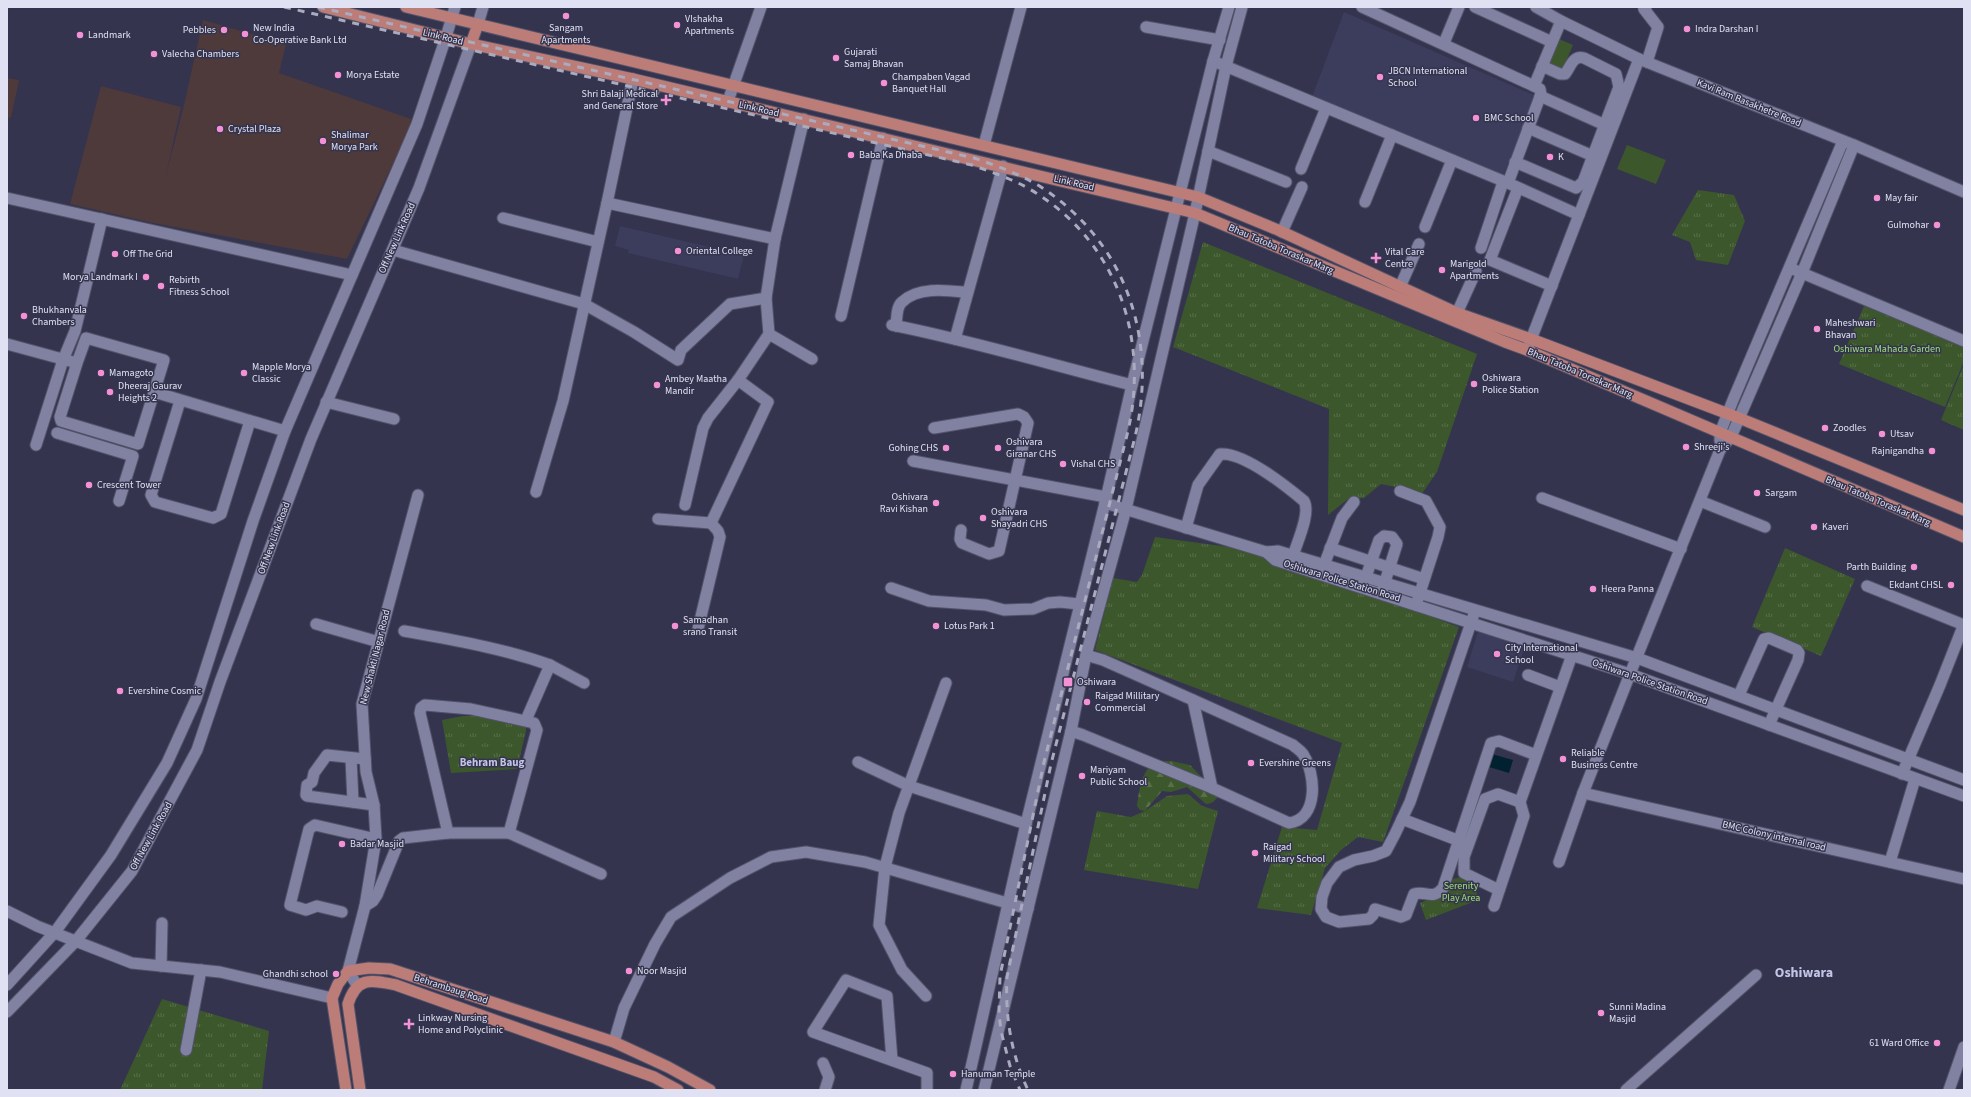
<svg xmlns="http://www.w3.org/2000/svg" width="1971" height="1097" viewBox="0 0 1971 1097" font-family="'Source Sans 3',sans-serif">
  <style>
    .commercial { fill: #4e393b }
    .built { fill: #3c3c5d }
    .grass { fill: url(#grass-tufts) }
    .forest { fill: url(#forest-firs) }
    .pitch { fill: #3c572b }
    .water { fill: #002130 }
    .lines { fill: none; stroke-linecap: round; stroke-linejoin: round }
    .minor-casing { stroke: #535269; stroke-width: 13 }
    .tertiary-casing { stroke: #535269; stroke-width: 13 }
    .secondary-casing { stroke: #535269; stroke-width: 13 }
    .primary-casing { stroke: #535269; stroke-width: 13 }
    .minor { stroke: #8182a1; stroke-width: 11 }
    .tertiary { stroke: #8182a1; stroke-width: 11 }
    .secondary { stroke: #8182a1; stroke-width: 11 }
    .primary { stroke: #bc7c78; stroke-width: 11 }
    .rail { stroke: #aaabbf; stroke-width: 3; stroke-dasharray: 7 7; stroke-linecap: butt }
    .poi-dot { fill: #f491d4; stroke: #34344f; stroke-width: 1.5 }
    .labels { text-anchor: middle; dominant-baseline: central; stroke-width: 3; stroke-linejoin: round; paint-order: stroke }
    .poi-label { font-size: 10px; fill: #e0e1f2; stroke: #34344f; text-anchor: start }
    .street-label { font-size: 10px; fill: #e0e1f2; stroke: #34344f }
    .park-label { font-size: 10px; fill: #9ee076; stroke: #34344f }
    .neighbourhood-label { font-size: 11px; font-weight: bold; fill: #c3c4e6; stroke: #34344f }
    .district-label { font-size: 14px; font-weight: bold; fill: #c3c4e6; stroke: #34344f }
  </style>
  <defs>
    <pattern id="grass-tufts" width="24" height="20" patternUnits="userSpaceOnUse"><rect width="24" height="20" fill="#3c572b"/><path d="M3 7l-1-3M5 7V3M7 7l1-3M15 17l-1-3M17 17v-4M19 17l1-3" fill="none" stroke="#586f4a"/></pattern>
    <pattern id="forest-firs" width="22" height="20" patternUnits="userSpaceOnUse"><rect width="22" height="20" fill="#3c572b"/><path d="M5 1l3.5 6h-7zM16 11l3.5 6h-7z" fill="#586f4a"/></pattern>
  </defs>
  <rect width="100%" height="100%" fill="#34344f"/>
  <g class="commercial">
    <polygon points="203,20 286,44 279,73 414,120 347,259 153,223 70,204 101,86 181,107 166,175 183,109"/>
    <polygon points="7,78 19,80 11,118 7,117"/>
  </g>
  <g class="built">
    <polygon points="1344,12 1536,96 1503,176 1312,97"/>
    <polygon points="620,226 744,255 738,279 628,253 629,250 615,246"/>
    <polygon points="1480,625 1527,640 1513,682 1467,667"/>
  </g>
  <g class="grass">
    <polygon points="1698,190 1734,195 1745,221 1728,265 1696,260 1690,242 1672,235"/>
    <polygon points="1203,242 1477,354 1437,472 1421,495 1401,488 1381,484 1364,498 1348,499 1328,515 1329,409 1173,347"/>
    <polygon points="1864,306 1964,347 1964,361 1945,407 1839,364"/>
    <polygon points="1964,364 1964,430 1941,420"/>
    <polygon points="1155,537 1251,550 1459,627 1383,842 1358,837 1341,850 1325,868 1311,915 1257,908 1282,827 1317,830 1342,743 1095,650 1113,578 1137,582 1142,575"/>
    <polygon points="1785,548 1855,579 1821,656 1752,627"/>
    <polygon points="463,716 493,716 523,724 526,727 526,731 517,769 451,773 442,720"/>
    <polygon points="1188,794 1202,806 1218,811 1198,889 1084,870 1097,811 1131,817 1145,811 1167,796"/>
    <polygon points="1462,877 1475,885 1477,892 1475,901 1426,920 1420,903 1443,894 1453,879"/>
    <polygon points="162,999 269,1031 262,1090 120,1090"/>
  </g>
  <path class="forest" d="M1171 761 1190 765 1219 795C1216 800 1212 804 1206 804L1187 787 1171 792 1162 791 1145 811 1140 810 1137 806C1139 792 1141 770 1155 763 1159 761 1167 761 1171 761Z"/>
  <g class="pitch">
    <polygon points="1559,39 1573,45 1562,71 1548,65"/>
    <polygon points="1627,145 1666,160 1656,184 1617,169"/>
  </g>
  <polygon class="water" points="1492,754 1513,760 1509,773 1489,767"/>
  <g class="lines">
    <g class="minor-casing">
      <g id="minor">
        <polyline points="1362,7 1534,86"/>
        <polyline points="1475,7 1552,42"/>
        <polyline points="1646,7 1644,9 1658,27 1647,62"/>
        <polyline points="1146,27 1220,40"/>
        <polyline points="1444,43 1459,7"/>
        <polyline points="1213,61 1508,183 1579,215"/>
        <polyline points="633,79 607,203 775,239 804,119"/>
        <polyline points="1540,96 1605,125"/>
        <polyline points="728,101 761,7"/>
        <polyline points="1528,128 1593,156"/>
        <polyline points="984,145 1021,7"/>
        <polyline points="1208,151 1286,182"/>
        <path d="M1515 162 1576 188 1583 182 1619 87 1616 74 1584 58C1573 55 1571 66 1565 74H1560L1542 66"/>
        <polyline points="1301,169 1326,108"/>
        <polyline points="1508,183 1541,94 1540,89 1534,86 1561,21"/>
        <polyline points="1518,188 1490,260 1552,286"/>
        <polyline points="7,198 352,275"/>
        <polyline points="1365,202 1392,135"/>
        <polyline points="503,218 598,242"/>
        <polyline points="1425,227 1452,160"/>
        <polyline points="1282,232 1302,187"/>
        <polyline points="1481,248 1503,182"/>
        <polyline points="393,250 584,304 634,332 678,360 681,350 730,304 766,298"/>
        <polyline points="1790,268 1964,341"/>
        <polyline points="1400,287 1419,244"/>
        <polyline points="1457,313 1476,271"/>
        <polyline points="841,316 883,138"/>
        <path d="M892 325C973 341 1052 365 1132 385"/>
        <path d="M896 326C897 319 896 307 902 302 917 287 945 290 963 292"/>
        <polyline points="769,334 812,359"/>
        <polyline points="955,339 1003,166"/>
        <polyline points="7,344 77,363 86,338 164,360 138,444 61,421 60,417 77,363"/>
        <polyline points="1527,350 1639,59"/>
        <polyline points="154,392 285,431"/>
        <polyline points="180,401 151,495 155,502 213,518 221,514 250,421"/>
        <polyline points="326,402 394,419"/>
        <polyline points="934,428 1018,414 1024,417 1028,423 999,551 989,554 962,543 960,539 961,530"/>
        <polyline points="57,433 133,456 119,501"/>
        <polyline points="36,445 63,360 75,331 102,219"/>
        <polyline points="913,461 1106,497"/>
        <polyline points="1400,491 1426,501 1440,527 1438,537 1416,605"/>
        <polyline points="536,492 563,401 607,203"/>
        <polyline points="1542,498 1681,549"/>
        <polyline points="1700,501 1765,527"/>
        <polyline points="685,505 703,428 708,418 738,380"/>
        <polyline points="658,519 711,523"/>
        <path d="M1186 528 1198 485 1220 454C1244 452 1286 486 1304 501 1311 513 1297 542 1293 556"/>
        <polyline points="1330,548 1424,579"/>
        <polyline points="1324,565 1342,518 1354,502"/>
        <polyline points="1363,585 1379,540 1384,536 1392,537 1397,544 1382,591"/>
        <polyline points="1867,586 1964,625"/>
        <polyline points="891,588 929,601 986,605 1004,610 1033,609 1048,603 1060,602 1079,604"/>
        <path d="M1475 611 1410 802 1395 834 1386 851 1373 856 1354 860 1339 867 1327 883 1322 897 1321 909 1326 917 1339 922 1369 919 1373 915 1375 909 1401 917 1406 915 1414 894C1426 890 1432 901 1443 888L1491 743 1499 741 1536 755"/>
        <polyline points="316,624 379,642"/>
        <polyline points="698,629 720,537 718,531 711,523 768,402 738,380 769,334 766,298 775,239"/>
        <path d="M404 631C453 640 502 648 550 665L526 720"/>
        <polyline points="550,665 584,683"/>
        <polyline points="1528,675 1560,687"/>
        <polyline points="1739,695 1764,639 1769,638 1797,650 1799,653 1798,660 1769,725"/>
        <path d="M1193 700 1293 745C1296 748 1300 750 1303 754 1316 774 1319 819 1289 823L1212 788"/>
        <polyline points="1071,731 1083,735 1212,788 1193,700 1103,660 1086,655"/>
        <polyline points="351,758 353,802"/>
        <polyline points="365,759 327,755 314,773 312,782 307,785 306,795 307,796 374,805"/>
        <polyline points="858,762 909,786 1026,824"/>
        <polyline points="1902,774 1940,685 1964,624"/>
        <polyline points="1583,793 1964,879"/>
        <polyline points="1402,819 1465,843"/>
        <polyline points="448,833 420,713 421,708 425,705 471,709 534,723 537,730 509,833"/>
        <polyline points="1559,862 1583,793 1630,674"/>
        <polyline points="1890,862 1915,779"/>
        <polyline points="1499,890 1464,873 1464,857 1485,799 1498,794 1520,802"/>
        <polyline points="365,906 373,901 377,895 399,841 403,838 448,833 509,833 601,874"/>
        <polyline points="1494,906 1524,816 1520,802 1572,655"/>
        <polyline points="7,911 37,926 132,963 220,972 332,998"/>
        <polyline points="342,912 317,906 306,910 290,905 309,829 315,825 376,839"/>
        <polyline points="161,966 162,923"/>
        <polyline points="7,985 55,932 111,855 167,763 196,699 253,521 285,431 417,124 446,37"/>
        <polyline points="357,985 348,971 365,906 376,839 374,805 366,772 362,704 418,495"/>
        <polyline points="926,996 902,970 879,925 885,867 899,813 946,683"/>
        <polyline points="7,1012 75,942 132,871 197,750 220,682 311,439 419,188 471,44"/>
        <polyline points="614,1042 624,1008 655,944 671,917 730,878 771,857 806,852 865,862 1028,909"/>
        <polyline points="186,1050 201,970"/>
        <polyline points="892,1060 887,996 846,980 813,1032 927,1073 927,1090"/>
        <polyline points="823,1063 829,1077 825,1090"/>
        <polyline points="1626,1090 1756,975"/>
      </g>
    </g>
    <g class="tertiary-casing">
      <g id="tertiary">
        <polyline points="1536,7 1561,21 1639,59 1854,145 1964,192"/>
        <polyline points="1720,441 1720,433 1733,400 1843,141"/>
        <polyline points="1105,503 1266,552 1275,560 1630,674 1964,796"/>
        <polyline points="1266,552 1278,551 1637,658 1964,780"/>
        <polyline points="1630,674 1720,450 1731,437 1802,273 1854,145"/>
        <polyline points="1949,1090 1964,1047"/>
      </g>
    </g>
    <g class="secondary-casing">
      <g id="secondary">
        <polyline points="478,24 483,7"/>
        <polyline points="446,37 455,7"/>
        <polyline points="966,1090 1026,824 1105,503 1132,385 1213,61 1229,7"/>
        <polyline points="984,1090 1071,731 1086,655 1126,509 1195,213 1226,66 1242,7"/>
      </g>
    </g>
    <g class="primary-casing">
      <g id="primary">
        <polyline points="323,7 471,44 633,79 1195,213 1505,342 1527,350 1964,537"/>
        <polyline points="406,7 1198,197 1278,230 1457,313 1531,339 1739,418 1964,510"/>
        <polyline points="471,44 478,24"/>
        <polyline points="346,1090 332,998 338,984 348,971 369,968 390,969 614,1042 668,1067 710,1090"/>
        <path d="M360 1090 348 1004C357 976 371 980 396 985L654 1077 678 1090"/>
      </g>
    </g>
    <use href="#minor" class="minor"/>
    <use href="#tertiary" class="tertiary"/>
    <use href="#secondary" class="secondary"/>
    <use href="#primary" class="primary"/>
    <g class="rail">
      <path d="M284 7 972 165C994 173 1016 180 1036 193 1119 245 1150 342 1127 435L1044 762 1000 976 999 1013 1001 1031 1010 1066 1020 1090"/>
      <path d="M318 7 974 158C997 166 1020 174 1041 187 1127 243 1158 340 1135 437L1051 764 1007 977C1005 1016 1011 1054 1028 1090"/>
    </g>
  </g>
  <g class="poi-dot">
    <circle cx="566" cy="16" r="4"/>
    <circle cx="677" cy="25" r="4"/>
    <circle cx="1687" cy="29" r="4"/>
    <circle cx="224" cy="30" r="4"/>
    <circle cx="245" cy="34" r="4"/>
    <circle cx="80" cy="35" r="4"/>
    <circle cx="154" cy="54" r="4"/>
    <circle cx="836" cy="58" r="4"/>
    <circle cx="338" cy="75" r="4"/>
    <circle cx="1380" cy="77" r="4"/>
    <circle cx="884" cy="83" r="4"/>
    <path d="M664 94h4v4h4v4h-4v4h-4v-4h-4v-4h4z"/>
    <circle cx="1476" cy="118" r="4"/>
    <circle cx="220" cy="129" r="4"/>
    <circle cx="323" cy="141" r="4"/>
    <circle cx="851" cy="155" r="4"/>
    <circle cx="1550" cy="157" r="4"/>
    <circle cx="1877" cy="198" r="4"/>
    <circle cx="1937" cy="225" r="4"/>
    <circle cx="678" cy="251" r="4"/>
    <circle cx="115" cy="254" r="4"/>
    <path d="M1374 252h4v4h4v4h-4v4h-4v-4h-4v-4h4z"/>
    <circle cx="1442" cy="270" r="4"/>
    <circle cx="146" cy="277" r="4"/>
    <circle cx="161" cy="286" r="4"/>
    <circle cx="24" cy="316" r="4"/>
    <circle cx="1817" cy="329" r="4"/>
    <circle cx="101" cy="373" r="4"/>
    <circle cx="244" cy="373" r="4"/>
    <circle cx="1474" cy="384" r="4"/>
    <circle cx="657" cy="385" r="4"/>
    <circle cx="110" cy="392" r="4"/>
    <circle cx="1825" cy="428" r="4"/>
    <circle cx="1882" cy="434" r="4"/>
    <circle cx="1686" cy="447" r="4"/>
    <circle cx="946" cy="448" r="4"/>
    <circle cx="998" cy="448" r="4"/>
    <circle cx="1932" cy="451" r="4"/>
    <circle cx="1063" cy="464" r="4"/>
    <circle cx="89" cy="485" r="4"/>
    <circle cx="1757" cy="493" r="4"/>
    <circle cx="936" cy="503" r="4"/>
    <circle cx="983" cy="518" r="4"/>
    <circle cx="1814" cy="527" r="4"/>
    <circle cx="1914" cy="567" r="4"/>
    <circle cx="1951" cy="585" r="4"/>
    <circle cx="1593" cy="589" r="4"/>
    <circle cx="675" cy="626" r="4"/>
    <circle cx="936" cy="626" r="4"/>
    <circle cx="1497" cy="654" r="4"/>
    <rect x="1063" y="677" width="10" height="10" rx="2"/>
    <circle cx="120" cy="691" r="4"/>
    <circle cx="1087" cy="702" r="4"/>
    <circle cx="1563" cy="759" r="4"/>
    <circle cx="1251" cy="763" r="4"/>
    <circle cx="1082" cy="776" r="4"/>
    <circle cx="342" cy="844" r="4"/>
    <circle cx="1255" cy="853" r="4"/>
    <circle cx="629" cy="971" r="4"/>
    <circle cx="336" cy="974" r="4"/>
    <circle cx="1601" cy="1013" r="4"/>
    <path d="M407 1018h4v4h4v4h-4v4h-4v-4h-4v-4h4z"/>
    <circle cx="1937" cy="1043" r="4"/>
    <circle cx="953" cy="1074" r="4"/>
  </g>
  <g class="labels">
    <g class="poi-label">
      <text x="685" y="19">VIshakha<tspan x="685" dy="12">Apartments</tspan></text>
      <text x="253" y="28">New India<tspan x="253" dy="12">Co-Operative Bank Ltd</tspan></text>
      <text x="566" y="28" text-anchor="middle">Sangam<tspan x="566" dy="12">Apartments</tspan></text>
      <text x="1695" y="29">Indra Darshan I</text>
      <text x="216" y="30" text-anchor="end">Pebbles</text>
      <text x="88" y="35">Landmark</text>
      <text x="844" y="52">Gujarati<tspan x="844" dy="12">Samaj Bhavan</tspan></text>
      <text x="162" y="54">Valecha Chambers</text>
      <text x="1388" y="71">JBCN International<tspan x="1388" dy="12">School</tspan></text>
      <text x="346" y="75">Morya Estate</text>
      <text x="892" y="77">Champaben Vagad<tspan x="892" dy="12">Banquet Hall</tspan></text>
      <text x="658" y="94" text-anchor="end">Shri Balaji Medical<tspan x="658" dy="12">and General Store</tspan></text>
      <text x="1484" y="118">BMC School</text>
      <text x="228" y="129">Crystal Plaza</text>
      <text x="331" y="135">Shalimar<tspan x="331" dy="12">Morya Park</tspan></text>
      <text x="859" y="155">Baba Ka Dhaba</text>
      <text x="1558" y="157">K</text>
      <text x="1885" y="198">May fair</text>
      <text x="1929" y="225" text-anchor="end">Gulmohar</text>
      <text x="686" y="251">Oriental College</text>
      <text x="1385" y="252">Vital Care<tspan x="1385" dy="12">Centre</tspan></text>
      <text x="123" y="254">Off The Grid</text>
      <text x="1450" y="264">Marigold<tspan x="1450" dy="12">Apartments</tspan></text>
      <text x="138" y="277" text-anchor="end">Morya Landmark I</text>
      <text x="169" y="280">Rebirth<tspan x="169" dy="12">Fitness School</tspan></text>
      <text x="32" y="310">Bhukhanvala<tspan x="32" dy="12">Chambers</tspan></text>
      <text x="1825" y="323">Maheshwari<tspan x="1825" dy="12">Bhavan</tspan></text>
      <text x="252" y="367">Mapple Morya<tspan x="252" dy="12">Classic</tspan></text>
      <text x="109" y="373">Mamagoto</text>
      <text x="1482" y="378">Oshiwara<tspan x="1482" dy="12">Police Station</tspan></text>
      <text x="665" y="379">Ambey Maatha<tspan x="665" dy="12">Mandir</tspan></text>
      <text x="118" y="386">Dheeraj Gaurav<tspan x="118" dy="12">Heights 2</tspan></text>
      <text x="1833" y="428">Zoodles</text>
      <text x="1890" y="434">Utsav</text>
      <text x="1006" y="442">Oshivara<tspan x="1006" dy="12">Giranar CHS</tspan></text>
      <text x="1694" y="447">Shreeji's</text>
      <text x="938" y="448" text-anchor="end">Gohing CHS</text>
      <text x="1924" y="451" text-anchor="end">Rajnigandha</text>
      <text x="1071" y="464">Vishal CHS</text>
      <text x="97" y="485">Crescent Tower</text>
      <text x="1765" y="493">Sargam</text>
      <text x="928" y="497" text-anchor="end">Oshivara<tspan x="928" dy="12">Ravi Kishan</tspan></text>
      <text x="991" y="512">Oshivara<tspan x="991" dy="12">Shayadri CHS</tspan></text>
      <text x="1822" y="527">Kaveri</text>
      <text x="1906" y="567" text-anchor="end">Parth Building</text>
      <text x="1943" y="585" text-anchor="end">Ekdant CHSL</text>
      <text x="1601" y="589">Heera Panna</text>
      <text x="683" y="620">Samadhan<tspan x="683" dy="12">srano Transit</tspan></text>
      <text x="944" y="626">Lotus Park 1</text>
      <text x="1505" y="648">City International<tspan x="1505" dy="12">School</tspan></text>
      <text x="1077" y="682">Oshiwara</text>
      <text x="128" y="691">Evershine Cosmic</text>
      <text x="1095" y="696">Raigad Millitary<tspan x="1095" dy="12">Commercial</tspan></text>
      <text x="1571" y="753">Reliable<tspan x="1571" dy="12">Business Centre</tspan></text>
      <text x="1259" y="763">Evershine Greens</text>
      <text x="1090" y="770">Mariyam<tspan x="1090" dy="12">Public School</tspan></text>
      <text x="350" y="844">Badar Masjid</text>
      <text x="1263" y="847">Raigad<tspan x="1263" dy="12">Military School</tspan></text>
      <text x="637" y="971">Noor Masjid</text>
      <text x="328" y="974" text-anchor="end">Ghandhi school</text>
      <text x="1609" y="1007">Sunni Madina<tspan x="1609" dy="12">Masjid</tspan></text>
      <text x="418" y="1018">Linkway Nursing<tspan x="418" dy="12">Home and Polyclinic</tspan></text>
      <text x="1929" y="1043" text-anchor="end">61 Ward Office</text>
      <text x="961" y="1074">Hanuman Temple</text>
    </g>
    <g class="street-label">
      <text transform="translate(443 37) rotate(14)">Link Road</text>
      <text transform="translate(1749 103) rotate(22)">Kavi Ram Basakhetre Road</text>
      <text transform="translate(759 109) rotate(13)">Link Road</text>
      <text transform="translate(1074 183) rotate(13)">Link Road</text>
      <text transform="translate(397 238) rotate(-66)">Off New Link Road</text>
      <text transform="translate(1281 249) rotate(23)">Bhau Tatoba Toraskar Marg</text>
      <text transform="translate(1580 373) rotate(23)">Bhau Tatoba Toraskar Marg</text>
      <text transform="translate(1878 501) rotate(23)">Bhau Tatoba Toraskar Marg</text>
      <text transform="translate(274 538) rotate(-70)">Off New Link Road</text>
      <text transform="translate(1342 581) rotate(17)">Oshiwara Police Station Road</text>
      <text transform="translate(375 657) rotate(-76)">New Shakti Nagar Road</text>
      <text transform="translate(1650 682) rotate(19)">Oshiwara Police Station Road</text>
      <text transform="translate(151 836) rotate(-61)">Off New Link Road</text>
      <text transform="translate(1774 836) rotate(13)">BMC Colony internal road</text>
      <text transform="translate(451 989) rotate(18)">Behrambaug Road</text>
    </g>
    <g class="park-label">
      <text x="1887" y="349">Oshiwara Mahada Garden</text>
      <text x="1461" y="886">Serenity<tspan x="1461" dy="12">Play Area</tspan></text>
    </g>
    <g class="neighbourhood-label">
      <text x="492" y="762">Behram Baug</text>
    </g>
    <g class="district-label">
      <text x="1804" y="973">Oshiwara</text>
    </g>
  </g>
  <rect width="1971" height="1097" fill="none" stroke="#e0e1f2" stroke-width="16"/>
</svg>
